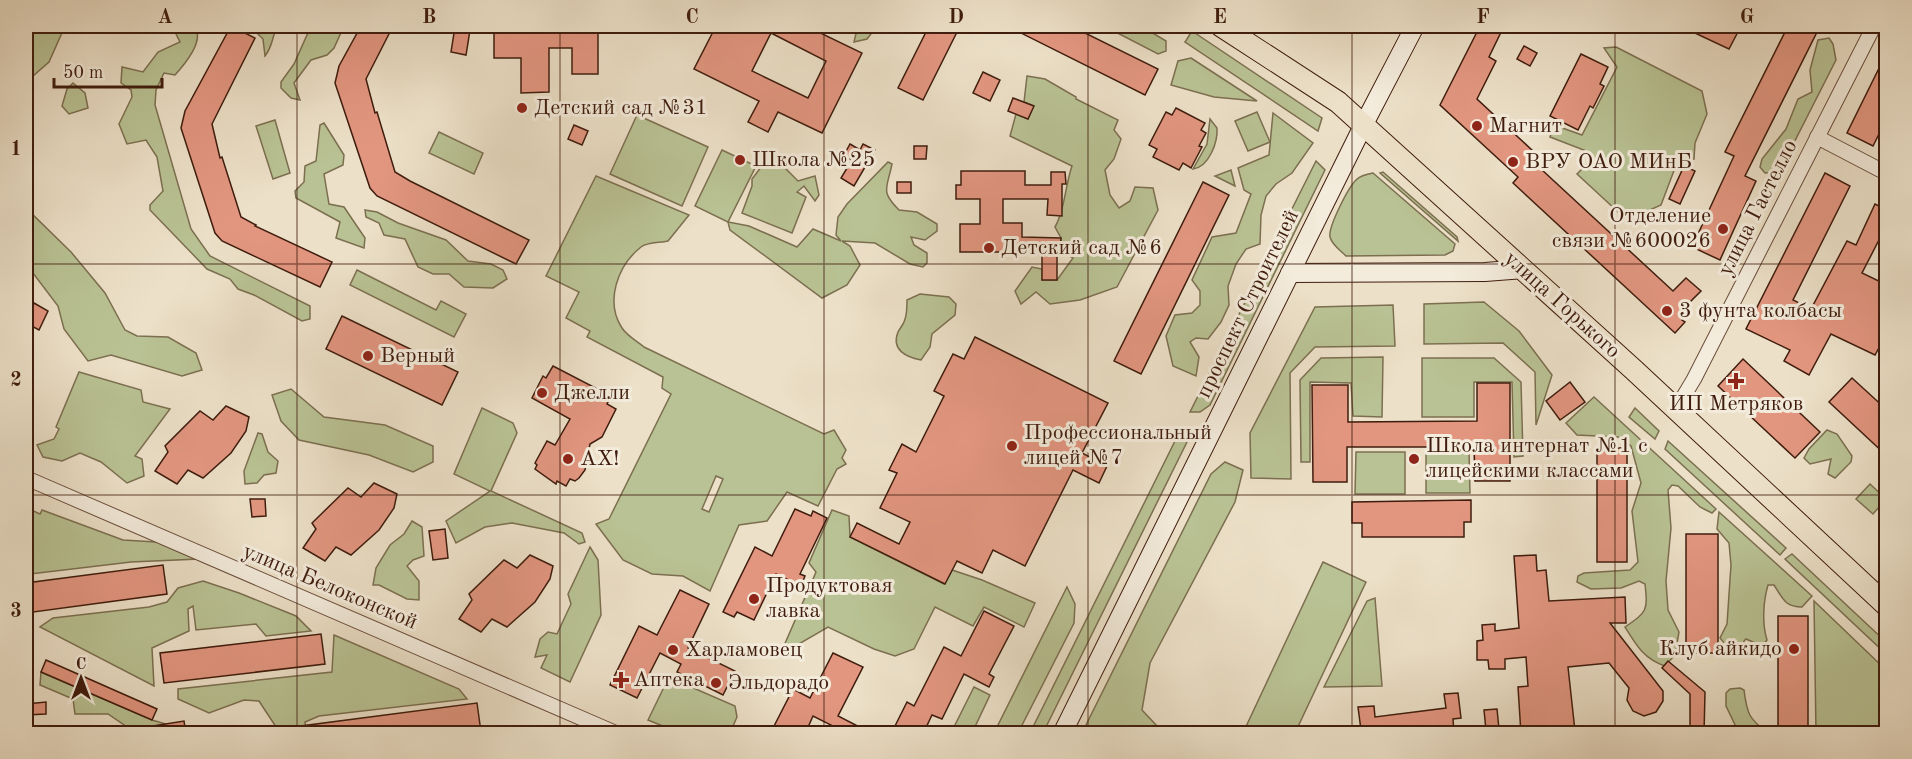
<svg xmlns="http://www.w3.org/2000/svg" width="1912" height="759" viewBox="0 0 1912 759" font-family="'Old Standard TT',serif">
  <style>
    .green { fill: #b9c294; stroke: #7c6f50; stroke-width: 1.5; fill-rule: evenodd }
    .building { fill: #e29680; stroke: #3f1c0d; stroke-width: 1.5; fill-rule: evenodd }
    .lines { fill: none; stroke-linecap: round; stroke-linejoin: round }
    .minor-casing { stroke: #6a4d3c; stroke-width: 16 }
    .secondary-casing { stroke: #3f1c0d; stroke-width: 20 }
    .primary-casing { stroke: #3f1c0d; stroke-width: 23 }
    .minor { stroke: #f3ebdb; stroke-width: 14 }
    .secondary { stroke: #f3ebdb; stroke-width: 18 }
    .primary { stroke: #ece0c8; stroke-width: 21 }
    .grid { fill: none; stroke: #3f1c0d; stroke-width: 1.5; stroke-opacity: 0.55 }
    .poi-dot { fill: #8f2418; stroke: #f3ebdb; stroke-width: 2 }
    .labels { text-anchor: middle; dominant-baseline: central; stroke-width: 6; stroke-linejoin: round; paint-order: stroke }
    .poi-label { font-size: 22px; fill: #3f1c0d; stroke: #f3ebdb; text-anchor: start }
    .street-label { font-size: 22px; fill: #3f1c0d; stroke: #f3ebdb }
    .neatline { fill: none; stroke: #3f1c0d; stroke-width: 2 }
    .grid-label { font-size: 20px; text-anchor: middle; font-weight: bold; fill: #3f1c0d }
  </style>
  <rect width="100%" height="100%" fill="#ece0c8"/>
  <filter id="stains"><feTurbulence type="fractalNoise" baseFrequency=".00333" numOctaves="4"/><feColorMatrix values="0 0 0 0 .2 0 0 0 0 .09 0 0 0 0 .02 0 0 0 .5 -.17"/></filter>
  <radialGradient id="worn" r=".72"><stop offset=".6" stop-color="#630" stop-opacity="0"/><stop offset="1" stop-color="#630" stop-opacity=".3"/></radialGradient>
  <g class="green">
    <polygon points="26,26 65,26 49,62 26,82"/>
    <path d="M172 26H194C206 40 185 64 175 75L164 73 156 90 155 105 191 229 210 256 310 306V319L302 321 254 295 238 289 230 279 207 269 150 210V205L163 191 157 157 146 140 127 144 119 124 132 97 131 90 121 83 122 67 143 72 158 52 180 42Z"/>
    <path d="M250 26H277C272 37 273 46 265 56L263 39Z"/>
    <polygon points="311,26 344,26 334,48 327,55 311,60 294,83 300,100 291,98 281,88 281,82 294,64"/>
    <polygon points="862,26 877,26 867,39 854,42 857,29"/>
    <polygon points="1104,26 1141,26 1166,41 1166,51 1158,54"/>
    <polygon points="1192,31 1322,118 1318,131 1185,42"/>
    <polygon points="1829,38 1833,44 1836,60 1779,172 1765,173 1760,167 1762,159 1786,129 1798,99 1812,92 1810,70 1818,40"/>
    <polygon points="1616,47 1702,91 1707,114 1695,143 1694,159 1678,160 1661,205 1636,216 1630,223 1577,174 1589,162 1589,152 1550,137 1554,125 1582,135 1617,67 1604,48"/>
    <polygon points="1191,58 1257,101 1214,97 1171,85 1178,61"/>
    <path d="M1027 76 1045 79 1076 97V99L1118 120 1114 130 1121 139 1114 159 1105 170 1110 195 1119 208 1130 201 1135 187 1153 188 1158 210 1117 287 1080 300 1050 304 1036 292 1021 304 1015 291 1032 267 1042 269V280H1057L1073 258 1060 250 1061 238 1055 227C1065 210 1065 186 1072 166L1010 136 1016 114 1028 119 1033 106 1024 102Z"/>
    <polygon points="73,83 85,93 88,108 69,114 62,106 67,89"/>
    <polygon points="1257,112 1270,142 1248,151 1235,121"/>
    <polygon points="1273,113 1313,143 1292,173 1276,184 1266,196 1261,215 1260,244 1246,249 1236,264 1228,286 1229,305 1221,322 1208,339 1196,338 1190,342 1199,357 1196,376 1173,366 1166,336 1175,315 1192,313 1200,305 1200,291 1192,280 1212,237 1236,233 1251,194 1244,190 1238,168 1269,155"/>
    <polygon points="637,115 708,147 682,206 610,174"/>
    <path d="M1210 119 1217 128C1218 142 1209 167 1193 169L1207 144Z"/>
    <polygon points="275,120 290,173 273,179 256,126"/>
    <polygon points="324,123 344,155 343,165 324,174 329,204 344,207 365,238 364,248 336,238 340,222 296,198 295,191 304,182 305,166 316,161 320,125"/>
    <polygon points="439,132 483,153 474,174 429,153"/>
    <path d="M722 150 756 166 728 222 749 226 797 247 813 229 841 241 836 235 838 217 847 204 888 162 892 164C887 189 880 191 899 210L917 212 937 224V231L925 240 911 237 914 245 927 253V263L923 267 910 264 875 243 842 241 850 246 860 265 847 285 822 298 730 230 728 222 695 206Z"/>
    <polygon points="1316,161 1325,170 1210,405 1200,412 1190,412"/>
    <polygon points="765,162 782,165 798,181 815,176 819,195 815,201 804,186 797,192 806,197 792,233 742,213 752,186 752,179"/>
    <polygon points="1231,170 1235,186 1215,176"/>
    <polygon points="1383,172 1457,237 1458,241 1380,173"/>
    <path d="M1373 173 1455 244 1453 251 1445 255 1346 256C1341 251 1332 245 1330 237 1328 227 1348 188 1356 180 1360 176 1367 174 1373 173Z"/>
    <path d="M596 176 689 215 668 241C660 243 647 242 641 247 617 266 605 302 622 328 627 336 637 341 644 347L824 434 834 430 846 450 842 458 846 464 837 469 818 506 787 492 767 521 739 525 710 591 683 576 652 574 623 560 596 524 609 519 671 394 662 388 663 377 587 337 590 331 566 318 579 292 546 276ZM716 476 723 479 709 512 702 509Z"/>
    <polygon points="365,210 377,212 398,223 446,240 468,261 491,264 503,270 507,279 493,288 464,287 449,274 433,274 418,267 405,239 384,235 379,223 366,217"/>
    <polygon points="26,211 31,213 71,252 105,293 125,330 137,336 168,337 196,353 202,370 182,376 111,355 88,361 64,329 58,306 33,273 26,268"/>
    <polygon points="357,270 436,310 441,301 466,314 454,337 350,285"/>
    <path d="M920 294 949 297 956 304 955 315 932 334 930 347 921 360C906 357 891 350 898 332 900 328 904 324 905 319 907 314 907 306 907 300Z"/>
    <polygon points="1484,302 1519,331 1552,375 1536,425 1535,372 1503,343 1424,344 1424,304"/>
    <polygon points="1393,305 1395,346 1315,347 1290,373 1291,479 1251,478 1250,433 1315,307"/>
    <polygon points="1383,357 1382,417 1353,416 1351,383 1310,382 1310,462 1301,462 1300,380 1321,358"/>
    <polygon points="1422,358 1494,358 1521,382 1523,456 1514,457 1512,382 1474,382 1474,417 1422,417"/>
    <polygon points="79,372 141,390 143,402 170,409 135,456 142,459 144,476 127,483 101,462 80,453 62,461 43,457 37,445 54,439 59,429 56,427"/>
    <polygon points="291,389 324,417 385,425 433,446 433,462 413,472 369,455 299,440 281,421 272,395"/>
    <path d="M1594 397 1716 509 1712 513 1700 507 1678 486 1672 485 1668 490 1671 528 1666 581 1668 610 1679 632 1675 655 1665 666C1644 659 1636 645 1625 627 1647 612 1648 611 1645 584L1639 581 1621 588 1591 589 1577 582 1578 576 1584 573 1630 570 1638 562 1632 511 1641 483 1631 446 1618 437 1577 435 1566 423Z"/>
    <polygon points="482,408 513,423 517,433 491,491 582,533 585,542 579,544 564,533 512,523 485,527 456,543 446,521 490,491 454,474"/>
    <polygon points="1635,408 1659,431 1655,439 1629,417"/>
    <polygon points="1827,430 1837,434 1852,456 1851,462 1835,478 1828,474 1831,459 1810,464 1804,458 1809,449"/>
    <polygon points="258,433 262,434 268,452 278,461 276,473 264,475 257,483 245,484 244,471"/>
    <polygon points="1184,433 1187,442 1043,733 1030,733 1177,437"/>
    <polygon points="1668,441 1786,548 1780,555 1665,449"/>
    <polygon points="1469,451 1470,493 1426,493 1426,452"/>
    <polygon points="1356,452 1405,452 1405,494 1355,494"/>
    <polygon points="1225,462 1243,470 1235,502 1150,663 1142,710 1158,727 1177,733 1082,733 1211,474"/>
    <polygon points="1870,484 1886,499 1873,514 1856,499"/>
    <polygon points="27,508 40,514 42,510 123,540 173,543 198,559 131,562 30,574 26,570 26,511"/>
    <polygon points="832,510 849,516 850,537 944,584 952,570 982,580 1035,603 1024,627 984,607 973,626 935,607 914,649 895,656 874,649 828,627 780,655 816,572 809,563"/>
    <path d="M1719 512 1812 596 1802 607C1785 607 1783 599 1774 585H1768C1763 602 1762 624 1767 640L1762 646 1746 639 1744 641 1743 650 1738 653 1729 649 1720 638 1727 624 1731 565 1729 543 1717 529Z"/>
    <polygon points="412,521 422,527 424,556 413,560 407,566 419,581 419,600 407,599 379,585 373,585 376,568 390,545 404,534"/>
    <polygon points="590,547 598,560 601,615 570,682 541,668 547,655 535,657 540,639 548,632 557,634 571,604 568,594"/>
    <polygon points="1792,554 1886,642 1886,654 1785,559"/>
    <polygon points="1323,562 1366,582 1295,733 1243,733"/>
    <polygon points="203,581 239,593 296,616 311,631 266,636 256,624 196,630 193,606 188,609 189,631 152,648 154,686 40,627 53,618 149,607 167,602 178,588"/>
    <polygon points="1067,587 1075,604 1074,623 1018,733 994,733"/>
    <polygon points="1375,598 1382,686 1324,687 1367,601"/>
    <polygon points="1814,601 1886,670 1886,733 1816,733"/>
    <polygon points="334,635 459,689 467,699 319,716 305,722 307,734 280,733 259,701 244,700 209,713 178,699 178,689 332,672"/>
    <polygon points="41,672 152,720 166,724 167,733 152,729 133,731 108,714 75,714 73,699 40,685"/>
    <polygon points="675,680 735,706 737,717 730,733 680,733 648,720 666,683"/>
    <polygon points="974,687 990,695 972,733 951,733"/>
    <path d="M1740 688 1744 690C1747 714 1749 719 1768 733H1739L1726 706V693L1730 689Z"/>
  </g>
  <g class="building">
    <polygon points="231,26 255,38 212,124 220,158 222,157 241,217 256,225 255,226 332,262 320,287 222,241 215,233 181,128 185,111"/>
    <polygon points="361,26 393,26 366,79 375,113 377,112 395,172 410,181 529,240 516,264 377,196 370,188 335,83 339,66"/>
    <polygon points="508,26 525,26 525,28 548,28 548,26 598,26 598,74 572,74 572,48 549,48 549,92 521,93 521,58 494,58 494,31 508,31"/>
    <path d="M716 26H806L862 53 822 133 778 112 768 132 748 122 759 101 694 69ZM771 33 826 61 808 98 752 71Z"/>
    <polygon points="929,26 960,26 923,100 898,88"/>
    <polygon points="1007,26 1071,26 1158,69 1145,95"/>
    <polygon points="1480,26 1504,26 1489,57 1496,61 1477,99 1533,151 1528,157 1673,291 1686,278 1701,291 1686,306 1691,310 1682,320 1685,322 1675,333 1513,183 1518,177 1440,105"/>
    <polygon points="1680,26 1741,26 1729,49"/>
    <polygon points="1788,26 1804,26 1817,32 1745,176 1756,181 1720,260 1692,247 1734,156 1725,152"/>
    <polygon points="455,27 470,30 466,55 451,52"/>
    <polygon points="1524,46 1537,53 1530,66 1517,59"/>
    <polygon points="1887,52 1887,118 1873,146 1847,133"/>
    <polygon points="1581,54 1608,67 1600,84 1604,86 1593,108 1590,106 1578,130 1550,116"/>
    <polygon points="983,72 1000,80 990,101 973,93"/>
    <polygon points="1013,98 1034,106 1028,119 1008,111"/>
    <polygon points="1176,108 1205,123 1201,130 1206,133 1199,146 1202,147 1191,168 1183,163 1179,170 1153,157 1157,149 1149,145 1166,112 1172,115"/>
    <polygon points="574,125 588,131 582,145 568,139"/>
    <polygon points="850,144 860,150 863,144 875,150 854,186 841,178 852,160 844,155"/>
    <polygon points="914,146 927,146 926,159 914,159"/>
    <polygon points="1684,166 1695,171 1680,204 1669,199"/>
    <polygon points="961,171 1025,171 1025,185 1051,185 1051,172 1065,172 1066,184 1062,184 1062,216 1047,215 1048,199 1003,199 1003,223 1022,223 1022,237 1061,238 1060,250 1057,250 1057,280 1042,280 1042,252 960,252 960,224 980,224 980,199 956,199 956,185 961,185"/>
    <polygon points="1825,173 1850,186 1793,300 1811,309 1847,241 1856,245 1875,204 1887,210 1887,241 1880,238 1862,273 1887,285 1887,333 1875,355 1831,334 1809,375 1784,361 1790,350 1746,329"/>
    <rect x="897" y="182" width="14" height="11"/>
    <polygon points="1203,182 1229,195 1141,374 1114,361"/>
    <polygon points="34,303 48,311 39,330 26,323"/>
    <polygon points="342,316 458,372 442,405 326,349"/>
    <polygon points="975,337 1108,403 1082,453 1107,466 1099,483 1073,470 1025,566 993,550 982,573 957,561 945,584 850,537 857,523 899,544 910,522 880,508 897,473 889,470 902,444 916,452 944,396 934,391 953,354 964,359"/>
    <polygon points="1743,359 1820,432 1795,458 1718,386"/>
    <polygon points="553,366 611,396 607,404 616,409 602,437 590,444 585,470 579,478 575,481 570,479 566,486 557,481 556,484 535,469 537,465 535,463 547,441 555,445 570,419 532,398 543,376 546,378"/>
    <polygon points="1852,378 1887,410 1887,456 1829,402"/>
    <polygon points="1570,382 1585,402 1560,420 1546,401"/>
    <polygon points="1477,383 1510,383 1510,481 1475,481 1474,447 1347,447 1347,482 1313,482 1312,385 1348,385 1348,422 1477,421"/>
    <polygon points="226,406 249,417 246,431 231,453 203,478 188,470 177,484 155,471 168,452 165,446 200,411 213,420"/>
    <rect x="1597" y="448" width="30" height="114"/>
    <polygon points="374,483 397,494 394,508 379,530 351,555 336,547 325,561 303,548 316,529 312,523 348,488 361,497"/>
    <polygon points="250,499 265,499 266,516 252,517"/>
    <polygon points="1471,500 1471,522 1464,522 1464,537 1362,537 1362,523 1352,523 1352,502"/>
    <polygon points="795,509 811,516 813,511 827,518 800,574 805,576 801,586 776,574 754,620 737,612 734,617 723,612 755,547 772,556"/>
    <polygon points="445,529 448,558 433,560 429,531"/>
    <rect x="1686" y="534" width="32" height="119"/>
    <polygon points="530,555 553,566 550,579 535,602 507,627 492,619 481,632 459,619 472,600 469,594 504,560 517,568"/>
    <polygon points="1536,555 1537,571 1546,570 1549,601 1625,597 1626,623 1610,623 1663,691 1663,701 1656,712 1644,716 1633,711 1627,700 1629,688 1609,663 1568,667 1575,731 1521,734 1518,687 1528,686 1526,657 1505,659 1505,669 1489,669 1488,660 1477,660 1477,641 1483,640 1482,625 1495,624 1495,631 1519,628 1514,556"/>
    <polygon points="163,565 167,594 26,613 26,583"/>
    <polygon points="680,590 709,604 688,648 735,671 723,695 677,672 681,664 660,653 637,698 610,685 639,626 657,635"/>
    <polygon points="984,611 1014,626 989,674 994,677 989,687 964,674 942,719 932,715 923,734 891,734 907,702 914,706 944,647 961,656"/>
    <rect x="1778" y="616" width="30" height="118"/>
    <polygon points="321,634 325,664 164,683 160,653"/>
    <polygon points="833,653 863,667 838,716 873,734 830,734 833,726 813,716 805,734 770,734 793,689 810,698"/>
    <polygon points="46,660 157,709 152,720 41,672"/>
    <polygon points="1668,661 1705,692 1704,734 1690,734 1690,694 1662,668"/>
    <polygon points="1458,693 1461,718 1453,719 1454,734 1368,734 1368,729 1361,730 1358,707 1374,706 1375,717 1446,708 1444,694"/>
    <polygon points="46,702 46,714 26,715 26,704"/>
    <polygon points="477,703 481,732 302,734 301,726"/>
    <polygon points="1497,709 1499,729 1486,730 1484,710"/>
    <polygon points="184,721 186,734 147,734 147,727"/>
  </g>
  <g class="lines">
    <g class="minor-casing">
      <g id="minor">
        <polyline points="1817,137 1886,173"/>
        <polyline points="1676,409 1694,379 1874,26"/>
        <polyline points="26,478 618,734"/>
      </g>
    </g>
    <g class="secondary-casing">
      <g id="secondary">
        <polyline points="1290,273 1485,272 1524,269"/>
        <polyline points="1062,734 1363,126 1415,26"/>
      </g>
    </g>
    <g class="primary-casing">
      <polyline id="primary" points="1221,26 1338,102 1634,370 1886,605"/>
    </g>
    <use href="#minor" class="minor"/>
    <use href="#secondary" class="secondary"/>
    <use href="#primary" class="primary"/>
  </g>
  <path class="grid" d="M297 26V734M560 26V734M824 26V734M1088 26V734M1352 26V734M1615 26V734M26 264H1886M26 495H1886"/>
  <g class="poi-dot">
    <circle cx="522" cy="108" r="6"/>
    <circle cx="1477" cy="126" r="6"/>
    <circle cx="740" cy="160" r="6"/>
    <circle cx="1513" cy="162" r="6"/>
    <circle cx="1723" cy="229" r="6"/>
    <circle cx="989" cy="248" r="6"/>
    <circle cx="1667" cy="311" r="6"/>
    <circle cx="368" cy="356" r="6"/>
    <path d="M1733 372h6v6h6v6h-6v6h-6v-6h-6v-6h6z"/>
    <circle cx="542" cy="393" r="6"/>
    <circle cx="1012" cy="446" r="6"/>
    <circle cx="568" cy="459" r="6"/>
    <circle cx="1414" cy="459" r="6"/>
    <circle cx="754" cy="599" r="6"/>
    <circle cx="1794" cy="649" r="6"/>
    <circle cx="673" cy="650" r="6"/>
    <path d="M618 671h6v6h6v6h-6v6h-6v-6h-6v-6h6z"/>
    <circle cx="716" cy="683" r="6"/>
  </g>
  <g class="labels">
    <g class="poi-label">
      <text x="534" y="108">Детский сад №31</text>
      <text x="1489" y="126">Магнит</text>
      <text x="752" y="160">Школа №25</text>
      <text x="1525" y="162">ВРУ ОАО МИнБ</text>
      <text x="1711" y="216" text-anchor="end">Отделение<tspan x="1711" dy="25">связи №600026</tspan></text>
      <text x="1001" y="248">Детский сад №6</text>
      <text x="1679" y="311">3 фунта колбасы</text>
      <text x="380" y="356">Верный</text>
      <text x="554" y="393">Джелли</text>
      <text x="1736" y="404" text-anchor="middle">ИП Метряков</text>
      <text x="1024" y="433">Профессиональный<tspan x="1024" dy="25">лицей №7</tspan></text>
      <text x="1426" y="446">Школа интернат №1 с<tspan x="1426" dy="25">лицейскими классами</tspan></text>
      <text x="580" y="459">АХ!</text>
      <text x="766" y="586">Продуктовая<tspan x="766" dy="25">лавка</tspan></text>
      <text x="1782" y="649" text-anchor="end">Клуб айкидо</text>
      <text x="685" y="650">Харламовец</text>
      <text x="633" y="680">Аптека</text>
      <text x="728" y="683">Эльдорадо</text>
    </g>
    <g class="street-label">
      <text transform="translate(1758 208) rotate(-63)">улица Гастелло</text>
      <text transform="translate(1248 304) rotate(-64)">проспект Строителей</text>
      <text transform="translate(1562 305) rotate(42)">улица Горького</text>
      <text transform="translate(330 587) rotate(23)">улица Белоконской</text>
    </g>
  </g>
  <rect width="1912" height="759" fill="none" stroke="#ece0c8" stroke-width="66"/>
  <g transform="translate(81 678)" stroke="#f3ebdb" stroke-width="4.5" paint-order="stroke">
  <path d="M0-4.5L10 22L0 15L-10 22Z" fill="#3f1c0d"/>
  <text y="-9" font-size="16" font-weight="bold" text-anchor="middle" fill="#3f1c0d">С</text>
  </g>
  <path d="M54 78v9h108v-9" fill="none" stroke="#3f1c0d" stroke-width="3"/>
  <text x="63" y="78" font-size="18" fill="#3f1c0d" stroke="#f3ebdb" stroke-width="4.5" paint-order="stroke">50 m</text>
  <rect x="33" y="33" width="1846" height="693" class="neatline"/>
  <g class="grid-label">
    <text x="165" y="23">A</text>
    <text x="429" y="23">B</text>
    <text x="692" y="23">C</text>
    <text x="956" y="23">D</text>
    <text x="1220" y="23">E</text>
    <text x="1483" y="23">F</text>
    <text x="1747" y="23">G</text>
    <text x="16" y="155">1</text>
    <text x="16" y="386">2</text>
    <text x="16" y="617">3</text>
  </g>
  <rect width="100%" height="100%" filter="url(#stains)"/>
  <rect width="100%" height="100%" fill="url(#worn)"/>
</svg>
